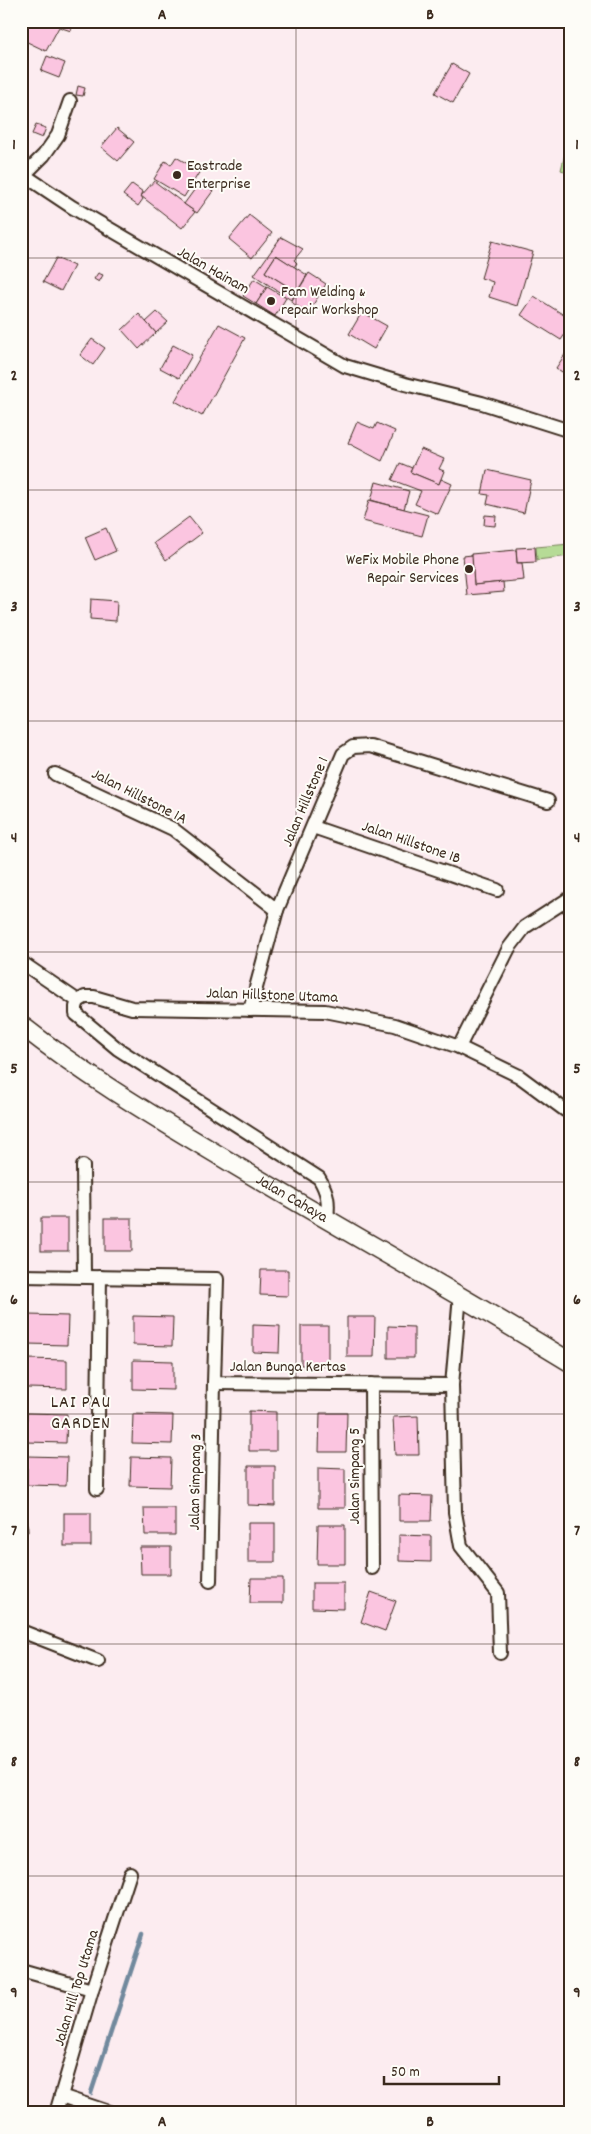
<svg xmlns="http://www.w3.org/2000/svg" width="591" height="2134" viewBox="0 0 591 2134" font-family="Dekko,sans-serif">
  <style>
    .green { fill: #b6db96; stroke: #78825a }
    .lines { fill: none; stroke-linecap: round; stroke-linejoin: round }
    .stream { stroke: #71899d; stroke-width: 4.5 }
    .building { fill: #fbc5e0; stroke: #3b2a1e }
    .street-casing { stroke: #3b2a1e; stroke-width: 16 }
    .secondary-casing { stroke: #3b2a1e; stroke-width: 21 }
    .street { stroke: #fdfcf7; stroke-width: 12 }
    .secondary { stroke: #fdfcf7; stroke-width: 18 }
    .grid { fill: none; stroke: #3b2a1e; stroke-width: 1; stroke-opacity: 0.55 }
    .poi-dot { fill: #3b2a1e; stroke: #fdfcf7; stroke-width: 2 }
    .labels { text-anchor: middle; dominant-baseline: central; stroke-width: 4; stroke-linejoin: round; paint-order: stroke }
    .poi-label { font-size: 16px; fill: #3b2a1e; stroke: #fdfcf7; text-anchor: start }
    .street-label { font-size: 16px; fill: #3b2a1e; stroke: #fdfcf7 }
    .neighbourhood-label { font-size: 18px; letter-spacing: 1px; fill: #3b2a1e; stroke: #fdfcf7 }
    .neatline { fill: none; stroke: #3b2a1e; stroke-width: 2 }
    .grid-label { font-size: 16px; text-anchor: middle; font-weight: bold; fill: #3b2a1e }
  </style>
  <rect width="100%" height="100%" fill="#fcecf0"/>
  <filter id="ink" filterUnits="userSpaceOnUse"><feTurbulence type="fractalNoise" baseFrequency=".02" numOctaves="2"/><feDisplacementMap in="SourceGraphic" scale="10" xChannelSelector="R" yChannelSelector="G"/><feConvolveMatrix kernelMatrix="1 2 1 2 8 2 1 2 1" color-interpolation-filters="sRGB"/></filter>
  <g filter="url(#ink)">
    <g class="green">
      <polygon points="570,133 570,173 561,170"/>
      <polygon points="570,544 570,556 537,560 536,547"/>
    </g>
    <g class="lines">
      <polyline class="stream" points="91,2093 143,1934"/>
    </g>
    <g class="building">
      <polygon points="21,21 73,21 71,31 59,27 46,51 21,39"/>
      <polygon points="47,56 65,63 59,78 41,71"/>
      <polygon points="452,64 469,74 453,103 435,93"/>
      <polygon points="78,86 85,88 83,96 76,95"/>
      <polygon points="36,125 46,128 42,138 32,134"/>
      <polygon points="117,128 134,142 118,161 101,147"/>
      <polygon points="176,157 200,171 184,197 154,179 165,161 171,165"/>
      <polygon points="154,181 195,212 182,228 141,196"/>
      <polygon points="200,182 213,191 197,213 184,204"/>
      <polygon points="132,184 143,192 141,196 143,199 138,206 123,195"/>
      <polygon points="249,215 272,233 252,258 229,239"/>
      <polygon points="281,237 303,249 294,260 297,263 294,267 276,255 265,272 297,292 291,300 254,275"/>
      <polygon points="492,241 533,252 517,306 489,297 493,282 481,278"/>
      <polygon points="276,255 307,275 297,292 265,272"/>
      <polygon points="56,258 74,266 61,291 43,282"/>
      <polygon points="98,273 103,275 99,282 94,279"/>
      <polygon points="309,273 326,284 308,313 291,302"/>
      <polygon points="254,279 267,287 256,304 243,296"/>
      <polygon points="267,287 286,298 275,316 256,304"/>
      <polygon points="534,296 570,319 570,327 561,340 521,315"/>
      <polygon points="157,312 168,322 156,333 146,322"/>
      <polygon points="362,312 387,326 374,349 349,334"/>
      <polygon points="139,314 156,333 139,349 122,330"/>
      <polygon points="219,324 245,338 202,416 175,401"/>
      <polygon points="92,339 105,348 93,365 80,355"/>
      <polygon points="173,345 192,355 179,378 160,368"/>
      <polygon points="570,347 570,377 556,368"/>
      <polygon points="357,422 374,429 377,423 395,431 382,461 348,443"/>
      <polygon points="421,449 444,459 439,469 444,471 439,484 410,472"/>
      <polygon points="400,463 412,468 410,472 439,484 441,479 452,484 438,514 415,504 421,491 392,480"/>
      <polygon points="487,470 531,480 524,513 487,504 489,495 482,494"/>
      <polygon points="376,482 409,491 404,509 371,500"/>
      <polygon points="369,500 428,515 422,536 363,521"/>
      <polygon points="485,515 496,516 495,526 484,525"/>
      <polygon points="189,517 202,533 166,560 154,543"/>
      <polygon points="106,528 116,551 95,560 85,537"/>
      <polygon points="535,547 536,562 517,563 516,548"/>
      <polygon points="516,550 517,563 522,563 524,580 474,585 471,554"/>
      <polygon points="472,555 474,585 503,582 504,592 467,595 463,556"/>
      <polygon points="91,599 117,601 116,621 90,619"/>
      <rect x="21" y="1218" width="6" height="32"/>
      <rect x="41" y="1218" width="27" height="33"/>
      <rect x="105" y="1218" width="27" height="33"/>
      <polygon points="261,1270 288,1270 288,1296 260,1295"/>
      <polygon points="28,1315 68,1316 67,1345 28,1344"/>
      <polygon points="133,1316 173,1317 172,1346 133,1345"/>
      <polygon points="347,1317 375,1317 374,1357 347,1357"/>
      <polygon points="253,1325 280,1326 279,1353 253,1352"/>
      <rect x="301" y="1326" width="27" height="39"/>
      <polygon points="388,1326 414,1327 414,1358 388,1358"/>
      <polygon points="27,1359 67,1360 67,1389 27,1388"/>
      <polygon points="133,1360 173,1361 173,1390 133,1389"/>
      <polygon points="249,1411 276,1412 276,1451 249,1451"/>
      <polygon points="27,1413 67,1414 66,1443 26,1442"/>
      <polygon points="320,1413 347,1413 346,1452 319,1452"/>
      <polygon points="133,1414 173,1415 172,1444 132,1443"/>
      <polygon points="418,1416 419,1455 395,1455 393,1417"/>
      <polygon points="27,1456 67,1457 66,1486 27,1485"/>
      <polygon points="131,1457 171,1458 170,1487 130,1486"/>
      <polygon points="248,1466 275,1466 275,1506 248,1505"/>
      <polygon points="318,1468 345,1469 345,1508 318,1508"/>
      <polygon points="399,1495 432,1496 431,1521 399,1521"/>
      <polygon points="21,1505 27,1505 28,1532 21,1532"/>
      <polygon points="144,1508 175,1508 175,1535 145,1535"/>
      <rect x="64" y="1513" width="27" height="33"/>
      <rect x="248" y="1523" width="27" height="39"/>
      <polygon points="318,1525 345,1525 345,1564 317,1564"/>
      <polygon points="399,1535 431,1536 431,1562 399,1561"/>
      <polygon points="140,1547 171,1547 171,1574 141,1574"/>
      <polygon points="251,1578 283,1578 283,1603 250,1603"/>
      <polygon points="312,1583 344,1583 344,1609 312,1608"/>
      <polygon points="371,1592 396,1601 385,1631 361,1622"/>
    </g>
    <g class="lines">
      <g class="street-casing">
        <g id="street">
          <polyline points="21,173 72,207 345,366 405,384 482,403 570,431"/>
          <polyline points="25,174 44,155 58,135 70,101"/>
          <polyline points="55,774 173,829 277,910"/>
          <polyline points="313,827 497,890"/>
          <polyline points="21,962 78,1001"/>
          <polyline points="78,1001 85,997 94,997 132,1008 325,1011 395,1025 459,1047 519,1076 565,1110 570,1109"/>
          <path d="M78 1001 76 1007V1014L118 1049 319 1178C328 1193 329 1202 327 1219"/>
          <polyline points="250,1010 277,910 343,754 353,747 370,746 548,801"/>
          <polyline points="459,1047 509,948 525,927 570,898"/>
          <polyline points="83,1166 84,1276"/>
          <polyline points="21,1276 217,1279 214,1383 452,1385"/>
          <polyline points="460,1295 452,1385 455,1512 461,1546 498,1593 500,1653"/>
          <polyline points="371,1384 372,1568"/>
          <polyline points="97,1489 100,1277"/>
          <polyline points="210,1581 214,1383"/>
          <polyline points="21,1631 98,1661"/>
          <polyline points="21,1970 92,1990"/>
          <polyline points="61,2096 112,2113"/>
          <polyline points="56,2113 92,1990 130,1873"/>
        </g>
      </g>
      <g class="secondary-casing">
        <g id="secondary">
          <path id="s1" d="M21 1025C88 1078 160 1120 233 1164 345 1231 459 1294 570 1362"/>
        </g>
      </g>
      <use href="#street" class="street"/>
      <use href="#secondary" class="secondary"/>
    </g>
  </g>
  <path class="grid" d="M296 21V2113M21 258H570M21 490H570M21 721H570M21 952H570M21 1182H570M21 1414H570M21 1644H570M21 1876H570"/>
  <g class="poi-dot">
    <circle cx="177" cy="175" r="5"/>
    <circle cx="271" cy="301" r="5"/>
    <circle cx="469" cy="569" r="5"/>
  </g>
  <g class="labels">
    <g class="poi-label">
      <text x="187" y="166">Eastrade<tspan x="187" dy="18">Enterprise</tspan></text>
      <text x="281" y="292">Fam Welding &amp;<tspan x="281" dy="18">repair Workshop</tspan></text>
      <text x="459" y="560" text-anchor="end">WeFix Mobile Phone<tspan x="459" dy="18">Repair Services</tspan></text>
    </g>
    <g class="street-label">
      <text transform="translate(213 271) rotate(30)">Jalan Hainam</text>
      <text transform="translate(139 797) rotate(27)">Jalan Hillstone 1A</text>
      <text transform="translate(306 802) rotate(-67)">Jalan Hillstone 1</text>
      <text transform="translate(411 843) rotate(19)">Jalan Hillstone 1B</text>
      <text transform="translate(272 996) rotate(2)">Jalan Hillstone Utama</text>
      <text stroke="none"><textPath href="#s1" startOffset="322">Jalan Cahaya</textPath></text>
      <text x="288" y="1367">Jalan Bunga Kertas</text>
      <text transform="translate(355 1476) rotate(-90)">Jalan Simpang 5</text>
      <text transform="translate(196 1482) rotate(-89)">Jalan Simpang 3</text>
      <text transform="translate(77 1988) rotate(-73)">Jalan Hill Top Utama</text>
    </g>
    <g class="neighbourhood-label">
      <text x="81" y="1403">LAI PAU<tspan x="81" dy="21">GARDEN</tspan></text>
    </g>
  </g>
  <rect width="591" height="2134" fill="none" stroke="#fdfcf7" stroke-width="55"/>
  <path d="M384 2076v8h115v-8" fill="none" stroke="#3b2a1e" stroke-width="2.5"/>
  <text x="391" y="2076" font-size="15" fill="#3b2a1e" stroke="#fdfcf7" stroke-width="4" paint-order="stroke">50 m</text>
  <rect x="28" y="28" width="536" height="2078" class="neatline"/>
  <g class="grid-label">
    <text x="162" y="19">A</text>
    <text x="430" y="19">B</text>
    <text x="14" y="149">1</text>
    <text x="577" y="149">1</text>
    <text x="14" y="380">2</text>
    <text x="577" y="380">2</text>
    <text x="14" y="611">3</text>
    <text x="577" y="611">3</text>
    <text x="14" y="842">4</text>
    <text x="577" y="842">4</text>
    <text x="14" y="1073">5</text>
    <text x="577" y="1073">5</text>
    <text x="14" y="1304">6</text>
    <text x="577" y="1304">6</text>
    <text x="14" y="1535">7</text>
    <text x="577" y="1535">7</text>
    <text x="14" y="1766">8</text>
    <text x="577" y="1766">8</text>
    <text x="14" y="1997">9</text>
    <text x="577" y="1997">9</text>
    <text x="162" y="2126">A</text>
    <text x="430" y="2126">B</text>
  </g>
</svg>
